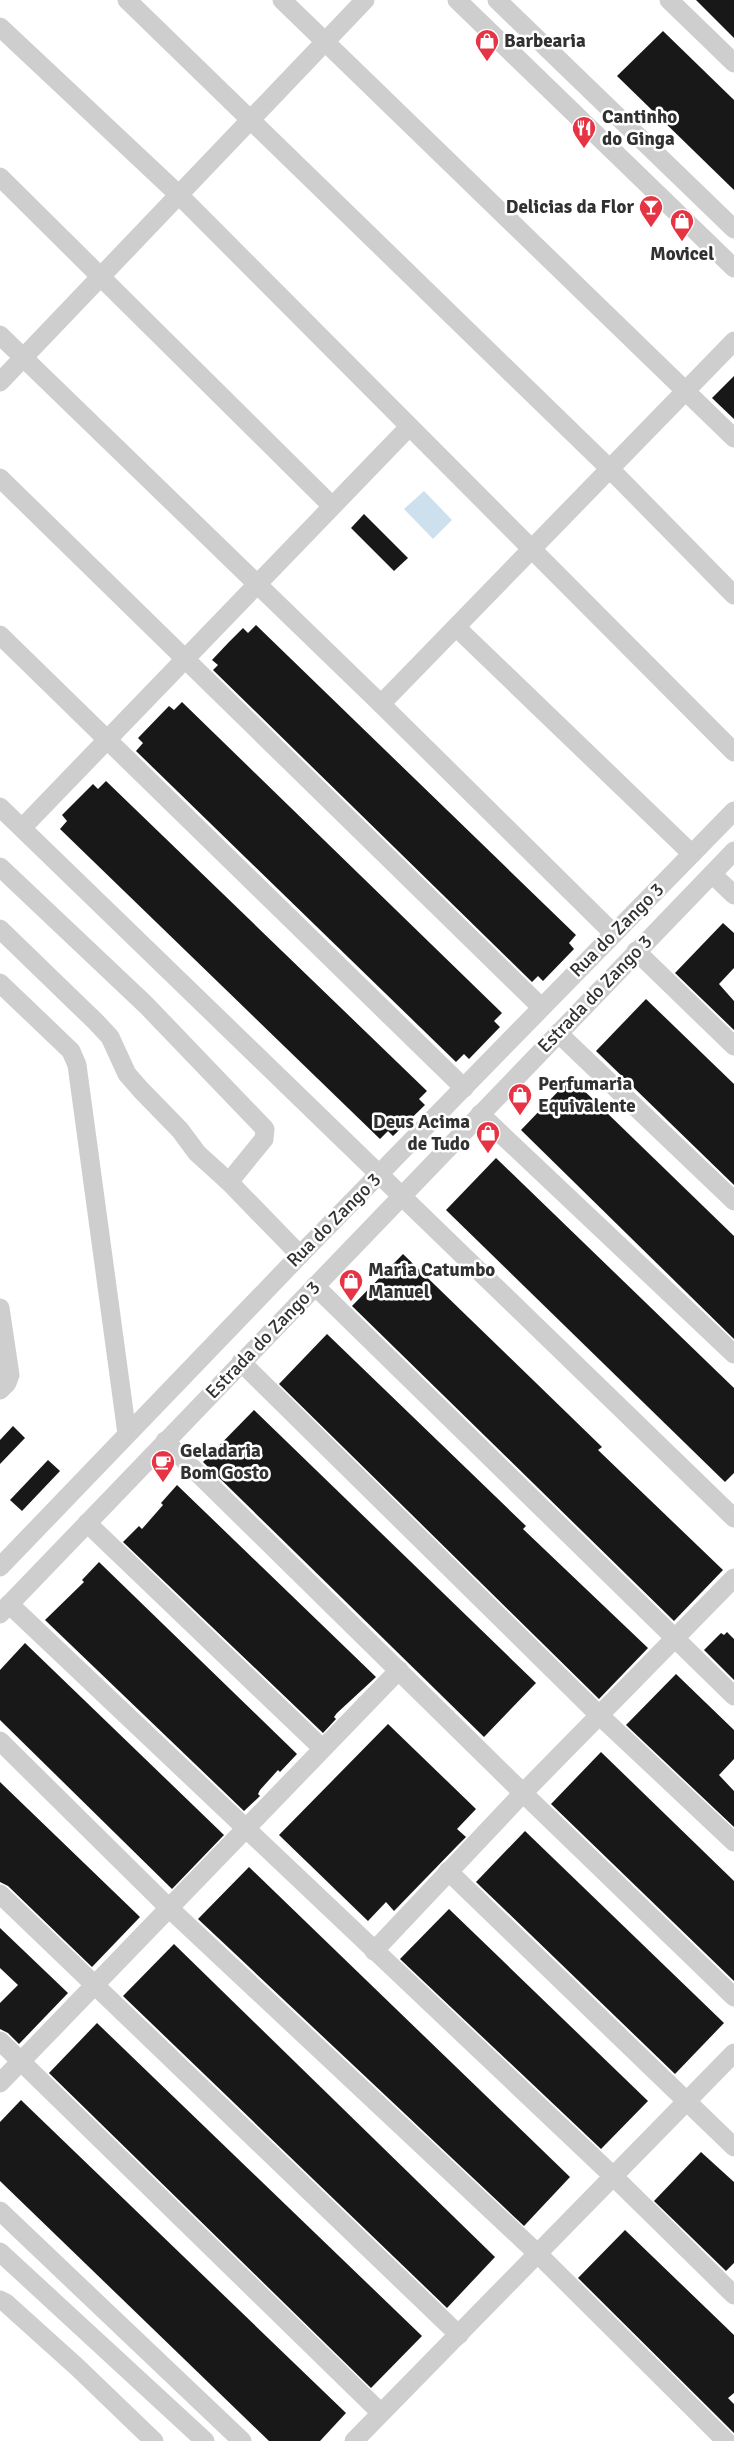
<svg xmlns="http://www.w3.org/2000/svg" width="734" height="2441" viewBox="0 0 734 2441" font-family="Signika,sans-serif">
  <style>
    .water { fill: #cce1ed }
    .building { fill: #181818 }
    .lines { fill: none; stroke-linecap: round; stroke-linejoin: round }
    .minor { stroke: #cecece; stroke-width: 19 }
    .labels { text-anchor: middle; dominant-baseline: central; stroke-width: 5; stroke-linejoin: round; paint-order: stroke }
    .poi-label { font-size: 19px; font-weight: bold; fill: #313131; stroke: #fff; text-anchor: start }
    .street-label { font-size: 19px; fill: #313131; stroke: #fff }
  </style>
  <rect width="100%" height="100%" fill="#fff"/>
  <polygon class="water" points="424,491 452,520 433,539 404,509"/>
  <g class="building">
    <polygon points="696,0 734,0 734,38"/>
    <polygon points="663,31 734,100 734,190 617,76"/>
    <polygon points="734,376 734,419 712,398"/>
    <polygon points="364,514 408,558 394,571 351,528"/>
    <polygon points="256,625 576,935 569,943 574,949 543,981 538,976 532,982 213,670 218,665 212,660 229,642 243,628 248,633"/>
    <polygon points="182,702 502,1013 494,1021 500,1027 469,1059 464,1054 456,1062 136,751 143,743 138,738 169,706 174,710"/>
    <polygon points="106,781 427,1091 419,1099 425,1105 393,1136 388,1131 380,1139 60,829 67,821 62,815 93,784 98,789"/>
    <polygon points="723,923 734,933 734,968 719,984 734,1001 734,1030 675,973"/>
    <polygon points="646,999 734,1084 734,1185 596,1051"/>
    <polygon points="571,1078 734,1236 734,1339 521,1130"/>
    <polygon points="496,1158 734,1388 734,1473 725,1482 446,1210"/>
    <polygon points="403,1254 602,1447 598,1450 723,1570 674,1621 352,1306"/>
    <polygon points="327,1334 526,1526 523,1529 648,1648 599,1699 279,1384"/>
    <polygon points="254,1410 536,1683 484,1737 203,1462"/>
    <polygon points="13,1426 25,1438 0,1464 0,1440"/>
    <polygon points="48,1460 60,1471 22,1511 10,1500"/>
    <polygon points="177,1485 376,1677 337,1713 334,1717 336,1719 323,1733 123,1542 139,1526 142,1529 163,1505 161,1503"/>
    <polygon points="99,1562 297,1754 280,1772 278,1770 260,1790 258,1794 260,1796 244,1811 45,1620 84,1582 82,1580"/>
    <polygon points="727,1632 734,1639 734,1680 704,1650 721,1633 724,1635"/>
    <polygon points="25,1643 224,1835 172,1889 0,1720 0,1670"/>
    <polygon points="676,1674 734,1730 734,1759 719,1775 734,1791 734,1827 626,1725"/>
    <polygon points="388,1724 476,1809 457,1829 466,1837 458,1845 394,1911 386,1902 368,1921 279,1835"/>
    <polygon points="601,1752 734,1881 734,1981 551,1804"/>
    <polygon points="0,1782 140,1917 92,1967 8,1886 0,1882"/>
    <polygon points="525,1831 724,2023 675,2074 476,1882"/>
    <polygon points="249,1867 570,2177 524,2226 198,1919"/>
    <polygon points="449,1909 648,2101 601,2149 400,1959"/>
    <polygon points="0,1928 68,1993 19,2044 8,2033 0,2029 0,2003 18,1985 0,1968"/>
    <polygon points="174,1944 495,2257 447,2308 123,1996"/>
    <polygon points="97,2023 422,2336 371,2388 49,2073"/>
    <polygon points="21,2100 346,2413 320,2441 269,2441 0,2181 0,2122"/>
    <polygon points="701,2152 734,2182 734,2263 726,2271 654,2201"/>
    <polygon points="625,2230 734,2335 734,2393 728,2398 734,2404 734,2433 578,2278"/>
  </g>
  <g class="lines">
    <g class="minor">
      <polyline points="127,0 610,469 734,595"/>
      <polyline points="282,0 734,438"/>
      <polyline points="457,0 734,268"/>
      <polyline points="497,0 734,229"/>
      <polyline points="669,0 734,63"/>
      <polyline points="0,27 179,195 734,752"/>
      <polyline points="0,177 332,506"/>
      <polyline points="0,335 381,704 613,933"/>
      <polyline points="0,382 365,0"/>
      <polyline points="0,478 541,1007"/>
      <polyline points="456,627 692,854"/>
      <polyline points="0,635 464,1088"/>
      <polyline points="381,704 734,341"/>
      <polyline points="0,807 734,1518"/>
      <polyline points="22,828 409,427"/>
      <polyline points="0,867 146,1005 265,1129 264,1139 229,1182"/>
      <polyline points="712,874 734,895"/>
      <polyline points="0,929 96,1022 110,1037 127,1074 141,1090 180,1130 197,1153 229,1182 300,1255"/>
      <polyline points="636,951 734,1046"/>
      <polyline points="0,983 71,1051 77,1065 127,1434"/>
      <polyline points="558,1033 734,1201"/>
      <polyline points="480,1114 734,1354"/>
      <polyline points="315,1286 734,1696"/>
      <polyline points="0,1308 10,1375 7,1383 0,1390"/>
      <polyline points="241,1362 600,1716 734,1842"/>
      <polyline points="165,1441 523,1793 734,1997"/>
      <polyline points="87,1523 322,1748"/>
      <polyline points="0,1567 300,1255 734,811"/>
      <polyline points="9,1604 613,2176 734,2295"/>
      <polyline points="0,1614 734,851"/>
      <polyline points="0,1741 170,1909 537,2253 726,2441"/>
      <polyline points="448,1871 734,2147"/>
      <polyline points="0,1894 459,2335"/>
      <polyline points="374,1951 523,1793 734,1578"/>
      <polyline points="0,2041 381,2413"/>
      <polyline points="0,2083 399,1670"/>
      <polyline points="0,2211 242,2441"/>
      <polyline points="0,2252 205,2441"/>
      <polyline points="0,2300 6,2303 77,2367 154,2441"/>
      <polyline points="354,2441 734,2053"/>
    </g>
  </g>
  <defs>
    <g id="shop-pin" transform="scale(1.25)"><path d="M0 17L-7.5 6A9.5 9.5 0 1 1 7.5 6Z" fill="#e73445" stroke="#fff"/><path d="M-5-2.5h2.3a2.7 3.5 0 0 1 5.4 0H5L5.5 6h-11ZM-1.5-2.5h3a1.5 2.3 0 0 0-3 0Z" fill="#fff"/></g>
    <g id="restaurant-pin" transform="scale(1.25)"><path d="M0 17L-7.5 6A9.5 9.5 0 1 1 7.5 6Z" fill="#e73445" stroke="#fff"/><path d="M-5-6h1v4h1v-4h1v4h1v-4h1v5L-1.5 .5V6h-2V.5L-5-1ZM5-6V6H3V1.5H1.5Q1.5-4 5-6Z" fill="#fff"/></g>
    <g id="bar-pin" transform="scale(1.25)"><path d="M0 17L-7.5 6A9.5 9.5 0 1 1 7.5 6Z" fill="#e73445" stroke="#fff"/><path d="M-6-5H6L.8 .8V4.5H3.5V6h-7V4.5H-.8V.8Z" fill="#fff"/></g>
    <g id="cafe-pin" transform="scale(1.25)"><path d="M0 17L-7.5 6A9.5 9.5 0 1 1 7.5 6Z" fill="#e73445" stroke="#fff"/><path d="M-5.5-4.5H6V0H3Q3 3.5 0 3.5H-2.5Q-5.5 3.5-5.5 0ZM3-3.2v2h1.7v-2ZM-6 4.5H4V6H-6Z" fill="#fff"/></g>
  </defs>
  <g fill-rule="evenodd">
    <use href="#shop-pin" x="487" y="41"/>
    <use href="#restaurant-pin" x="584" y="128"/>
    <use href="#bar-pin" x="651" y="207"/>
    <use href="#shop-pin" x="682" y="221"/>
    <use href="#shop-pin" x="520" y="1095"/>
    <use href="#shop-pin" x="488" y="1133"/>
    <use href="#shop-pin" x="351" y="1281"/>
    <use href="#cafe-pin" x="163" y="1462"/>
  </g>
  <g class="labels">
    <g class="poi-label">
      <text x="504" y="41">Barbearia</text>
      <text x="602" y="117">Cantinho<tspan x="602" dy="22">do Ginga</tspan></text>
      <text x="634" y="207" text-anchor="end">Delicias da Flor</text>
      <text x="682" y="254" text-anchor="middle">Movicel</text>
      <text x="538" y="1084">Perfumaria<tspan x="538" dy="22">Equivalente</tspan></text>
      <text x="470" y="1122" text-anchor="end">Deus Acima<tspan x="470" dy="22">de Tudo</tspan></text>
      <text x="368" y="1270">Maria Catumbo<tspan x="368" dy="22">Manuel</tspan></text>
      <text x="180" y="1451">Geladaria<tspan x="180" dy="22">Bom Gosto</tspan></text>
    </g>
    <g class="street-label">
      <text transform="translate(617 930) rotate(-45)">Rua do Zango 3</text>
      <text transform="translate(595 994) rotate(-46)">Estrada do Zango 3</text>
      <text transform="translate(334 1220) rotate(-45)">Rua do Zango 3</text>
      <text transform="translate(263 1340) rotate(-46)">Estrada do Zango 3</text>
    </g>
  </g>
</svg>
